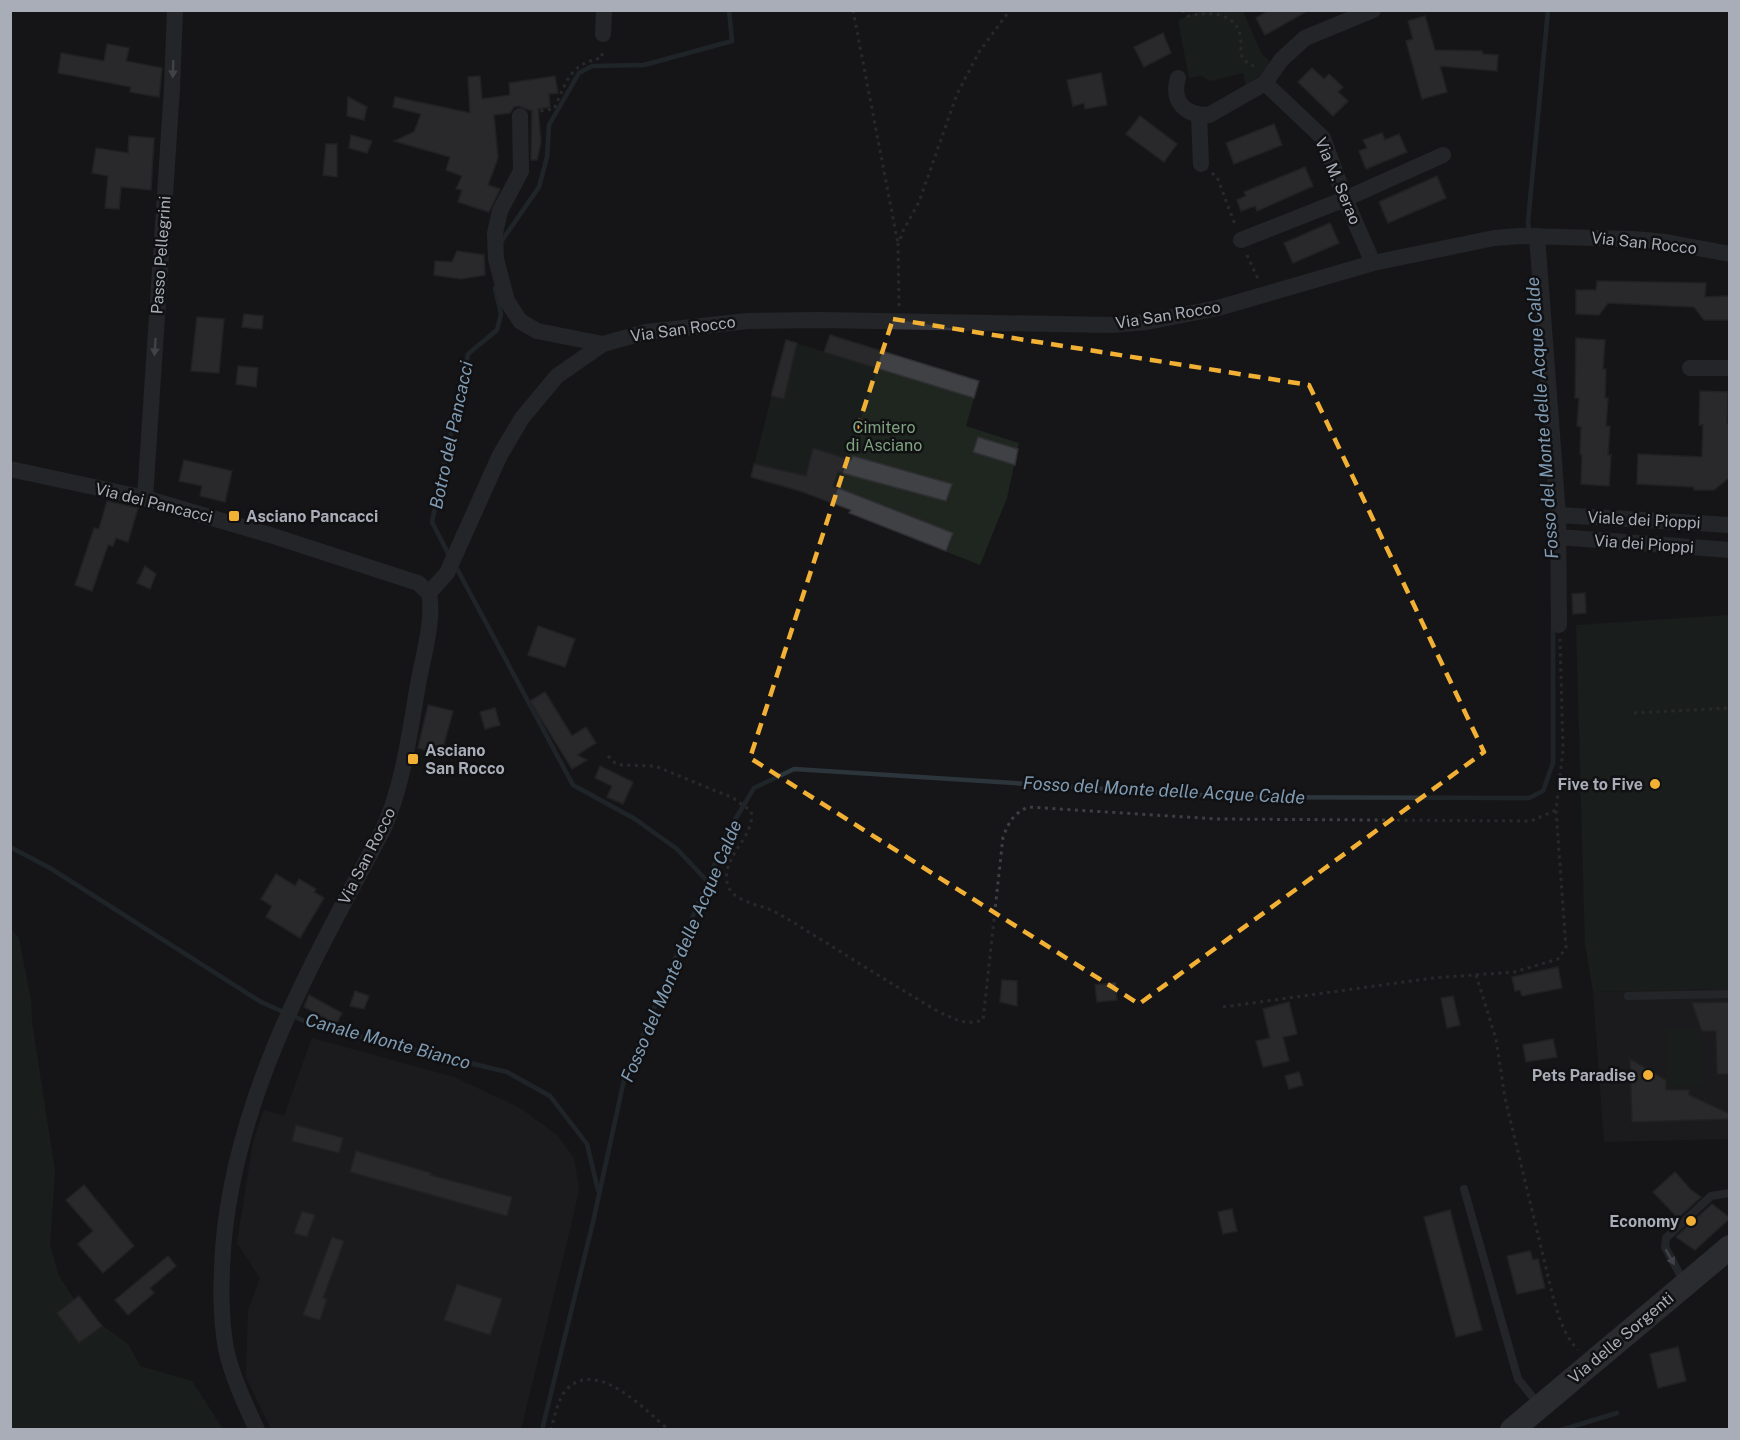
<svg xmlns="http://www.w3.org/2000/svg" width="1740" height="1440" viewBox="0 0 1740 1440" font-family="'Public Sans',sans-serif">
  <style>
    .built { fill: #222225 }
    .green { fill: #1e261f }
    .lines { fill: none; stroke-linecap: round; stroke-linejoin: round }
    .stream { stroke: #2c353c; stroke-width: 4.5 }
    .building { fill: #404145; stroke: #303034; stroke-width: 1.5 }
    .path { stroke: #3d3f44; stroke-width: 3; stroke-dasharray: 3 4.5; stroke-linecap: butt }
    .service { stroke: #37383d; stroke-width: 8 }
    .minor { stroke: #37383d; stroke-width: 16 }
    .secondary { stroke: #45474d; stroke-width: 24 }
    .oneway { fill: #757881 }
    .marked { fill: none; stroke: #f2b134; stroke-width: 4.5; stroke-dasharray: 12 8; stroke-linejoin: round }
    .poi-dot { fill: #f2b134; stroke: #111113; stroke-width: 2 }
    .labels { text-anchor: middle; dominant-baseline: central; stroke-width: 5; stroke-linejoin: round; paint-order: stroke }
    .street-label { font-size: 16px; fill: #a8adb8; stroke: #111113 }
    .park-label { font-size: 16px; fill: #7fa381; stroke: #111113 }
    .poi-label { font-size: 16px; font-weight: bold; fill: #a8adb8; stroke: #111113; text-anchor: end }
    .water-label { font-size: 18px; font-style: italic; fill: #7f9bb3; stroke: #111113 }
  </style>
  <rect width="100%" height="100%" fill="#161618"/>
  <g class="built">
    <polygon points="1729,989 1729,1139 1604,1142 1593,992"/>
    <polygon points="312,1038 454,1077 520,1108 557,1135 574,1158 579,1188 574,1213 521,1429 271,1429 246,1377 248,1310 260,1278 237,1243 253,1142 264,1110 284,1116"/>
  </g>
  <g class="green">
    <polygon points="1202,11 1243,11 1261,53 1270,62 1262,74 1246,85 1243,73 1210,81 1202,76 1189,78 1178,20"/>
    <polygon points="830,335 979,381 966,426 1019,443 1007,498 980,565 849,513 851,510 800,491 751,477 786,340 824,352"/>
    <polygon points="1729,615 1729,989 1593,992 1585,944 1576,625"/>
    <polygon points="10,917 13,931 19,938 31,1000 32,1022 55,1171 50,1245 59,1276 81,1310 128,1344 140,1366 192,1381 223,1429 11,1429"/>
    <polygon points="1696,1028 1702,1045 1702,1086 1667,1087 1666,1029"/>
  </g>
  <g class="lines">
    <g class="stream">
      <polyline points="1529,232 1528,222 1548,10"/>
      <polyline points="501,242 539,187 547,157 549,125 579,73 592,66 644,65 732,41 729,10"/>
      <polyline points="450,557 432,522 468,354 497,330 501,314 495,288"/>
      <polyline points="456,567 573,785 635,819 677,849 708,882"/>
      <polyline points="10,847 50,868 261,1002 286,1013"/>
      <polyline points="293,1016 316,1026 507,1072 550,1096 587,1144 598,1190"/>
      <polyline points="542,1430 593,1222 624,1080 730,828 754,788 794,769 1231,797 1529,798 1543,791 1553,763 1553,626"/>
      <polyline points="1561,1430 1617,1413"/>
    </g>
  </g>
  <g class="building">
    <polygon points="1269,10 1309,10 1265,35 1256,18"/>
    <polygon points="1425,16 1435,50 1482,51 1483,54 1498,55 1497,71 1440,66 1447,92 1422,99 1406,41 1413,39 1408,21"/>
    <polygon points="1163,33 1171,53 1144,67 1134,47"/>
    <polygon points="107,44 129,48 126,61 162,68 159,97 130,92 131,87 58,73 61,53 104,61"/>
    <polygon points="1312,68 1324,79 1329,74 1343,87 1338,92 1348,101 1333,116 1298,82"/>
    <polygon points="1101,73 1107,105 1085,109 1084,103 1073,106 1067,80"/>
    <polygon points="480,76 482,99 510,95 509,83 555,76 558,93 549,94 550,107 538,109 541,142 537,160 531,160 532,110 529,110 519,106 514,107 510,113 494,115 498,158 488,185 500,189 489,212 458,202 462,190 456,189 462,176 446,170 450,157 394,141 414,132 421,114 393,107 395,97 470,113 468,77"/>
    <polygon points="348,97 367,107 364,120 347,116"/>
    <polygon points="1140,116 1177,144 1164,162 1126,134"/>
    <polygon points="1274,124 1282,145 1234,164 1226,143"/>
    <polygon points="1382,133 1385,140 1399,134 1407,152 1366,169 1359,151 1367,148 1363,140"/>
    <polygon points="351,135 372,141 367,153 349,148"/>
    <polygon points="129,136 154,138 151,190 121,187 119,209 105,208 108,176 92,173 96,148 128,153"/>
    <polygon points="326,144 337,144 337,177 323,175"/>
    <polygon points="1305,167 1313,186 1257,211 1255,206 1241,211 1237,200 1246,196 1244,192"/>
    <polygon points="1437,176 1446,198 1388,223 1379,202"/>
    <polygon points="1330,223 1339,243 1293,263 1284,243"/>
    <polygon points="457,251 484,255 485,275 461,279 434,275 435,261 452,262"/>
    <polygon points="1597,281 1706,283 1705,297 1729,296 1729,320 1704,320 1694,307 1608,303 1599,315 1576,314 1576,290 1596,290"/>
    <polygon points="244,314 263,316 262,329 242,327"/>
    <polygon points="197,317 224,319 219,373 191,371"/>
    <polygon points="830,335 979,381 974,398 824,352"/>
    <polygon points="1576,338 1605,340 1603,369 1606,369 1605,398 1608,398 1606,426 1610,426 1608,455 1611,455 1609,486 1581,484 1582,455 1580,454 1581,427 1577,426 1579,398 1575,398"/>
    <polygon points="786,340 797,343 784,399 771,396"/>
    <polygon points="238,366 258,368 256,387 236,384"/>
    <polygon points="1700,391 1728,392 1727,423 1730,423 1730,477 1714,490 1694,490 1694,487 1637,484 1638,454 1702,457 1703,425 1699,425"/>
    <polygon points="978,437 1018,449 1015,465 973,452"/>
    <polygon points="813,448 851,460 853,456 952,484 946,501 838,472 833,486 953,533 946,551 849,513 851,510 800,491 751,477 754,464 806,476"/>
    <polygon points="184,460 232,471 225,502 200,496 202,486 179,481"/>
    <polygon points="107,501 138,508 128,542 116,538 113,546 108,545 92,591 75,585 94,528 99,529"/>
    <polygon points="145,566 156,574 150,589 137,583"/>
    <polygon points="1585,593 1586,613 1573,614 1572,594"/>
    <polygon points="538,626 575,639 565,667 528,655"/>
    <polygon points="545,692 572,736 586,727 596,743 577,755 587,760 572,769 530,701"/>
    <polygon points="428,705 453,711 441,755 418,748"/>
    <polygon points="495,708 500,725 485,729 480,712"/>
    <polygon points="600,766 633,782 623,804 607,797 612,786 595,778"/>
    <polygon points="276,874 295,886 299,879 316,889 314,892 324,898 300,938 266,917 272,906 261,899"/>
    <polygon points="1558,967 1562,988 1522,996 1520,990 1515,991 1512,977"/>
    <polygon points="1002,980 1017,981 1017,1006 1000,1002"/>
    <polygon points="1115,983 1117,1000 1097,1002 1095,985"/>
    <polygon points="355,991 369,996 364,1009 350,1006"/>
    <polygon points="309,995 342,1013 336,1024 304,1007"/>
    <polygon points="1453,996 1460,1025 1447,1028 1441,998"/>
    <polygon points="1289,1002 1297,1034 1283,1037 1289,1061 1263,1067 1256,1041 1270,1038 1263,1009"/>
    <polygon points="1730,1002 1730,1074 1717,1074 1716,1031 1702,1031 1692,1003"/>
    <polygon points="1553,1039 1557,1057 1526,1062 1523,1045"/>
    <polygon points="1630,1059 1666,1080 1666,1090 1689,1090 1689,1095 1730,1114 1730,1119 1632,1122"/>
    <polygon points="1299,1072 1303,1085 1289,1089 1285,1076"/>
    <polygon points="296,1125 343,1138 339,1153 292,1141"/>
    <polygon points="356,1151 431,1173 430,1175 512,1197 507,1216 350,1172"/>
    <polygon points="1675,1172 1691,1190 1701,1197 1678,1218 1653,1192"/>
    <polygon points="84,1185 134,1246 103,1273 78,1244 93,1231 66,1200"/>
    <polygon points="1712,1204 1730,1218 1695,1250 1676,1237"/>
    <polygon points="1232,1209 1237,1231 1223,1234 1218,1212"/>
    <polygon points="1450,1210 1482,1330 1456,1337 1424,1217"/>
    <polygon points="302,1211 315,1215 307,1237 294,1233"/>
    <polygon points="332,1237 344,1241 323,1298 327,1299 320,1320 303,1315"/>
    <polygon points="1530,1251 1533,1260 1538,1259 1545,1288 1517,1294 1507,1256"/>
    <polygon points="168,1256 176,1266 150,1288 154,1293 128,1315 115,1300"/>
    <polygon points="457,1284 502,1299 490,1335 444,1320"/>
    <polygon points="79,1296 102,1326 79,1343 57,1313"/>
    <polygon points="1678,1347 1686,1381 1658,1388 1650,1354"/>
  </g>
  <g class="lines">
    <g class="path">
      <polyline points="853,10 898,244"/>
      <path d="M1182 10 1188 16C1206 12 1235 11 1240 35 1243 53 1235 59 1258 68"/>
      <path d="M533 112 554 109C567 81 569 64 602 58V50"/>
      <polyline points="1212,173 1217,177 1236,227"/>
      <polyline points="1247,255 1258,279"/>
      <polyline points="899,306 898,245 903,231 919,202 957,94 979,52 1010,10"/>
      <polyline points="1634,713 1730,708"/>
      <path d="M608 756 615 763 622 765 655 766 733 798 751 811C756 837 722 855 727 882 730 902 760 904 775 912 794 922 811 934 830 945 866 968 902 990 939 1012 955 1019 965 1026 983 1020L1003 837C1009 822 1013 814 1028 807L1217 819 1531 821 1556 810"/>
      <path d="M1476 975 1496 1039 1505 1098 1553 1297C1559 1317 1563 1334 1578 1350"/>
      <polyline points="1223,1007 1433,978 1514,972 1558,959 1566,948 1556,810 1563,750 1560,639"/>
      <path d="M551 1430C554 1418 558 1399 566 1390 596 1357 645 1410 669 1430"/>
    </g>
    <g class="service">
      <polyline points="1628,996 1730,994"/>
      <polyline points="1464,1189 1518,1379 1539,1405"/>
      <polyline points="1684,1282 1665,1247 1666,1238 1711,1196 1730,1193"/>
    </g>
    <g class="minor">
      <polyline points="603,34 604,10"/>
      <path d="M1178 78C1171 101 1185 116 1209 115L1265 83 1281 60 1305 38 1373 10"/>
      <polyline points="1265,83 1323,138 1345,199 1373,263"/>
      <polyline points="520,116 521,171 500,211 495,233 496,259 507,301 520,321 537,331 603,344"/>
      <polyline points="1199,116 1201,164"/>
      <polyline points="1537,236 1558,515 1559,625"/>
      <polyline points="1241,240 1345,199 1443,155"/>
      <polyline points="1690,368 1730,368"/>
      <path d="M10 469 145 498 270 535 418 583 429 593C434 618 424 654 419 679 410 729 404 783 383 830 312 962 235 1096 223 1249 221 1283 220 1315 226 1349 232 1376 245 1404 257 1430"/>
      <polyline points="145,498 172,88 175,10"/>
      <polyline points="1558,515 1730,525"/>
      <polyline points="1558,537 1730,550"/>
      <polyline points="429,593 447,573 500,455 522,418 557,376 603,344 646,332 748,321 821,320 1111,325 1147,322 1218,308 1373,263 1494,238 1520,236 1633,239 1666,242 1730,254"/>
    </g>
    <polyline class="secondary" points="1512,1430 1730,1247"/>
  </g>
  <defs><path id="oneway-solid" d="M-6-.8H1V-3.2L6.5 0L1 3.2V.8H-6Z" transform="scale(1.5)"/></defs>
  <g class="oneway">
    <use href="#oneway-solid" transform="translate(173 69) rotate(92)"/>
    <use href="#oneway-solid" transform="translate(155 347) rotate(94)"/>
    <use href="#oneway-solid" transform="translate(1670 1257) rotate(61)"/>
  </g>
  <path d="M0 0H1740V1440H0ZM893 319 1309 385 1484 752 1139 1004 750 758Z" fill="#161618" fill-opacity=".55" fill-rule="evenodd"/>
  <path class="marked" d="M893 319 1309 385 1484 752 1139 1004 750 758Z"/>
  <g class="poi-dot">
    <rect x="228" y="510" width="12" height="12" rx="3"/>
    <rect x="407" y="753" width="12" height="12" rx="3"/>
    <circle cx="1655" cy="784" r="6"/>
    <circle cx="1648" cy="1075" r="6"/>
    <circle cx="1691" cy="1221" r="6"/>
  </g>
  <g class="labels">
    <g class="street-label">
      <text transform="translate(1338 181) rotate(67)">Via M. Serao</text>
      <text transform="translate(1644 243) rotate(6)">Via San Rocco</text>
      <text transform="translate(161 255) rotate(-86)">Passo Pellegrini</text>
      <text transform="translate(1168 315) rotate(-9)">Via San Rocco</text>
      <text transform="translate(683 329) rotate(-8)">Via San Rocco</text>
      <text transform="translate(154 503) rotate(14)">Via dei Pancacci</text>
      <text transform="translate(1644 520) rotate(3)">Viale dei Pioppi</text>
      <text transform="translate(1644 544) rotate(4)">Via dei Pioppi</text>
      <text transform="translate(367 856) rotate(-63)">Via San Rocco</text>
      <text transform="translate(1621 1338) rotate(-40)">Via delle Sorgenti</text>
    </g>
    <g class="park-label">
      <text x="884" y="427">Cimitero<tspan x="884" dy="18">di Asciano</tspan></text>
    </g>
    <g class="poi-label">
      <text x="246" y="516" text-anchor="start">Asciano Pancacci</text>
      <text x="425" y="750" text-anchor="start">Asciano<tspan x="425" dy="18">San Rocco</tspan></text>
      <text x="1643" y="784">Five to Five</text>
      <text x="1636" y="1075">Pets Paradise</text>
      <text x="1679" y="1221">Economy</text>
    </g>
    <g class="water-label">
      <text transform="translate(1542 418) rotate(-94)">Fosso del Monte delle Acque Calde</text>
      <text transform="translate(451 435) rotate(-78)">Botro del Pancacci</text>
      <text transform="translate(1164 790) rotate(3)">Fosso del Monte delle Acque Calde</text>
      <text transform="translate(681 951) rotate(-67)">Fosso del Monte delle Acque Calde</text>
      <text transform="translate(388 1041) rotate(15)">Canale Monte Bianco</text>
    </g>
  </g>
  <rect width="1740" height="1440" fill="none" stroke="#a8adb8" stroke-width="24"/>
</svg>
